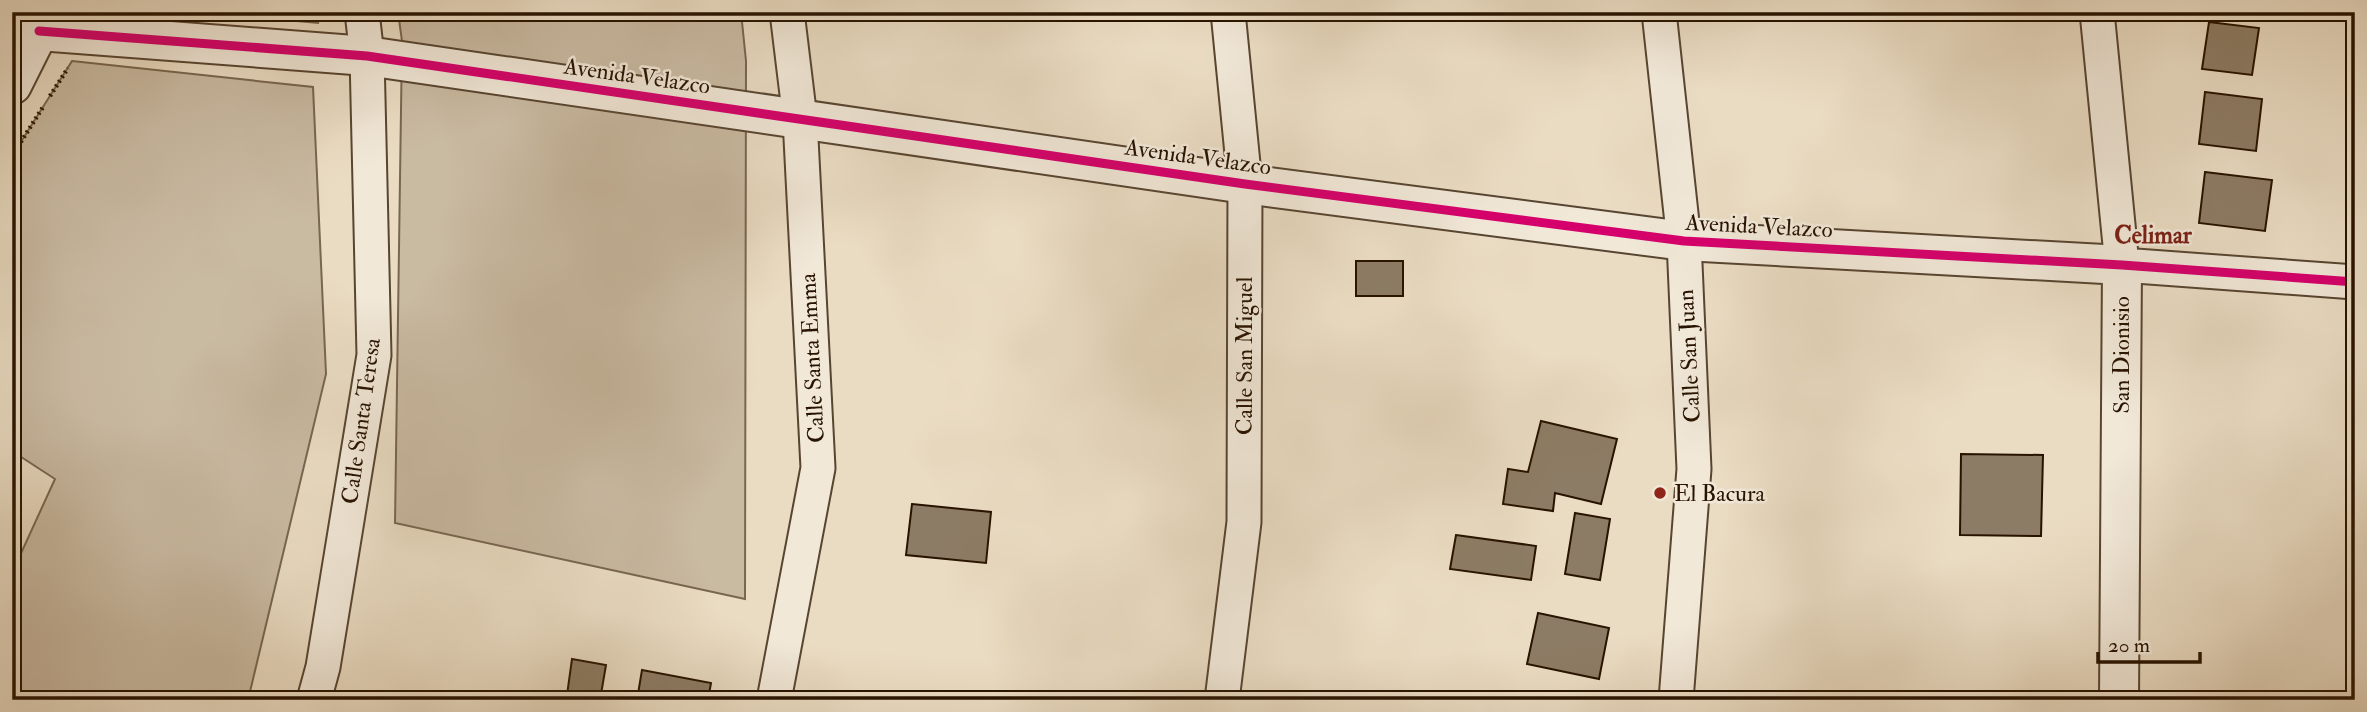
<svg xmlns="http://www.w3.org/2000/svg" width="2367" height="712" viewBox="0 0 2367 712" font-family="'IM FELL Double Pica',serif">
  <style>
    .green { fill: #c9baa2; stroke: #786651; stroke-width: 2 }
    .building { fill: #8d7c65; stroke: #281300; stroke-width: 2 }
    .lines { fill: none; stroke-linecap: round; stroke-linejoin: round }
    .minor-casing { stroke: #584531; stroke-width: 37 }
    .tertiary-casing { stroke: #584531; stroke-width: 42 }
    .path { stroke: #281300; stroke-width: 4.5; stroke-dasharray: 2 3.5; stroke-linecap: butt }
    .minor { stroke: #f1e8d8; stroke-width: 33 }
    .tertiary { stroke: #f1e8d8; stroke-width: 38 }
    .cycleway-casing { stroke: #f1e8d8; stroke-width: 13 }
    .cycleway { stroke: #d6006c; stroke-width: 9 }
    .poi-dot { fill: #8f2418; stroke: #f1e8d8; stroke-width: 2.5 }
    .labels { text-anchor: middle; dominant-baseline: central; stroke-width: 5; stroke-linejoin: round; paint-order: stroke }
    .street-label { font-size: 23px; fill: #281300; stroke: #f1e8d8 }
    .poi-label { font-size: 23px; fill: #281300; stroke: #f1e8d8; text-anchor: start }
    .neighbourhood-label { font-size: 24px; font-weight: bold; fill: #7a1f14; stroke: #f1e8d8 }
  </style>
  <rect width="100%" height="100%" fill="#eadcc3"/>
  <filter id="stains"><feTurbulence type="fractalNoise" baseFrequency=".00286" numOctaves="4"/><feColorMatrix values="0 0 0 0 .2 0 0 0 0 .09 0 0 0 0 .02 0 0 0 .5 -.17"/></filter>
  <radialGradient id="worn" r=".72"><stop offset=".6" stop-color="#630" stop-opacity="0"/><stop offset="1" stop-color="#630" stop-opacity=".3"/></radialGradient>
  <g class="green">
    <polygon points="193,12 317,12 318,23"/>
    <polygon points="398,12 741,12 746,61 745,599 395,523 402,41"/>
    <polygon points="72,61 313,87 326,374 248,700 12,700 12,573 55,479 12,451 12,156"/>
  </g>
  <g class="building">
    <polygon points="2209,22 2259,28 2252,75 2202,69"/>
    <polygon points="2205,92 2262,99 2256,151 2199,144"/>
    <polygon points="2205,172 2272,180 2265,231 2199,223"/>
    <rect x="1356" y="261" width="47" height="35"/>
    <polygon points="1541,421 1617,439 1601,504 1555,493 1553,511 1503,504 1508,469 1528,472"/>
    <polygon points="1961,454 2043,455 2041,536 1960,535"/>
    <polygon points="912,504 991,512 986,563 906,555"/>
    <polygon points="1575,513 1610,519 1600,580 1565,574"/>
    <polygon points="1456,535 1536,546 1531,580 1450,569"/>
    <polygon points="1538,613 1609,628 1599,679 1527,664"/>
    <polygon points="572,659 606,665 600,700 567,695"/>
    <polygon points="642,670 711,683 708,700 637,700"/>
  </g>
  <g class="lines">
    <g class="minor-casing">
      <g id="minor">
        <polyline points="1659,12 1684,241 1694,469 1676,700"/>
        <polyline points="2097,12 2122,265 2355,282"/>
        <polyline points="314,700 323,667 374,355 367,56 362,12"/>
        <polyline points="774,700 818,468 800,119 787,12"/>
        <polyline points="1222,700 1244,522 1245,184 1228,12"/>
      </g>
    </g>
    <g class="tertiary-casing">
      <g id="tertiary">
        <polyline points="12,28 39,31 12,85"/>
        <polyline points="39,31 367,56 1245,184 1684,241 2122,265 2119,700"/>
      </g>
    </g>
    <g class="path">
      <polyline points="50,96 68,68"/>
      <polyline points="12,156 43,107"/>
    </g>
    <use href="#minor" class="minor"/>
    <use href="#tertiary" class="tertiary"/>
    <g class="cycleway-casing">
      <polyline id="cycleway" points="39,31 367,56 1245,184 1684,241 2122,265 2355,282"/>
    </g>
    <use href="#cycleway" class="cycleway"/>
  </g>
  <circle class="poi-dot" cx="1660" cy="493" r="7"/>
  <g class="labels">
    <g class="street-label">
      <text transform="translate(637 76) rotate(8)">Avenida Velazco</text>
      <text transform="translate(1198 157) rotate(8)">Avenida Velazco</text>
      <text transform="translate(1759 226) rotate(3)">Avenida Velazco</text>
      <text transform="translate(2121 355) rotate(-90)">San Dionisio</text>
      <text transform="translate(1244 356) rotate(-90)">Calle San Miguel</text>
      <text transform="translate(1689 356) rotate(-93)">Calle San Juan</text>
      <text transform="translate(812 358) rotate(-93)">Calle Santa Emma</text>
      <text transform="translate(361 421) rotate(-82)">Calle Santa Teresa</text>
    </g>
    <g class="poi-label">
      <text x="1674" y="493">El Bacura</text>
    </g>
    <g class="neighbourhood-label">
      <text x="2153" y="235">Celimar</text>
    </g>
  </g>
  <rect width="2367" height="712" fill="none" stroke="#eadcc3" stroke-width="42"/>
  <rect x="14" y="14" width="2339" height="684" fill="none" stroke="#281300" stroke-width="3.5"/>
  <rect x="21" y="21" width="2325" height="670" fill="none" stroke="#281300" stroke-width="2"/>
  <path d="M2098 652v10h102v-10" fill="none" stroke="#281300" stroke-width="3.5"/>
  <text x="2108" y="652" font-size="21" fill="#281300" stroke="#f1e8d8" stroke-width="5" paint-order="stroke">20 m</text>
  <rect width="100%" height="100%" filter="url(#stains)"/>
  <rect width="100%" height="100%" fill="url(#worn)"/>
</svg>
